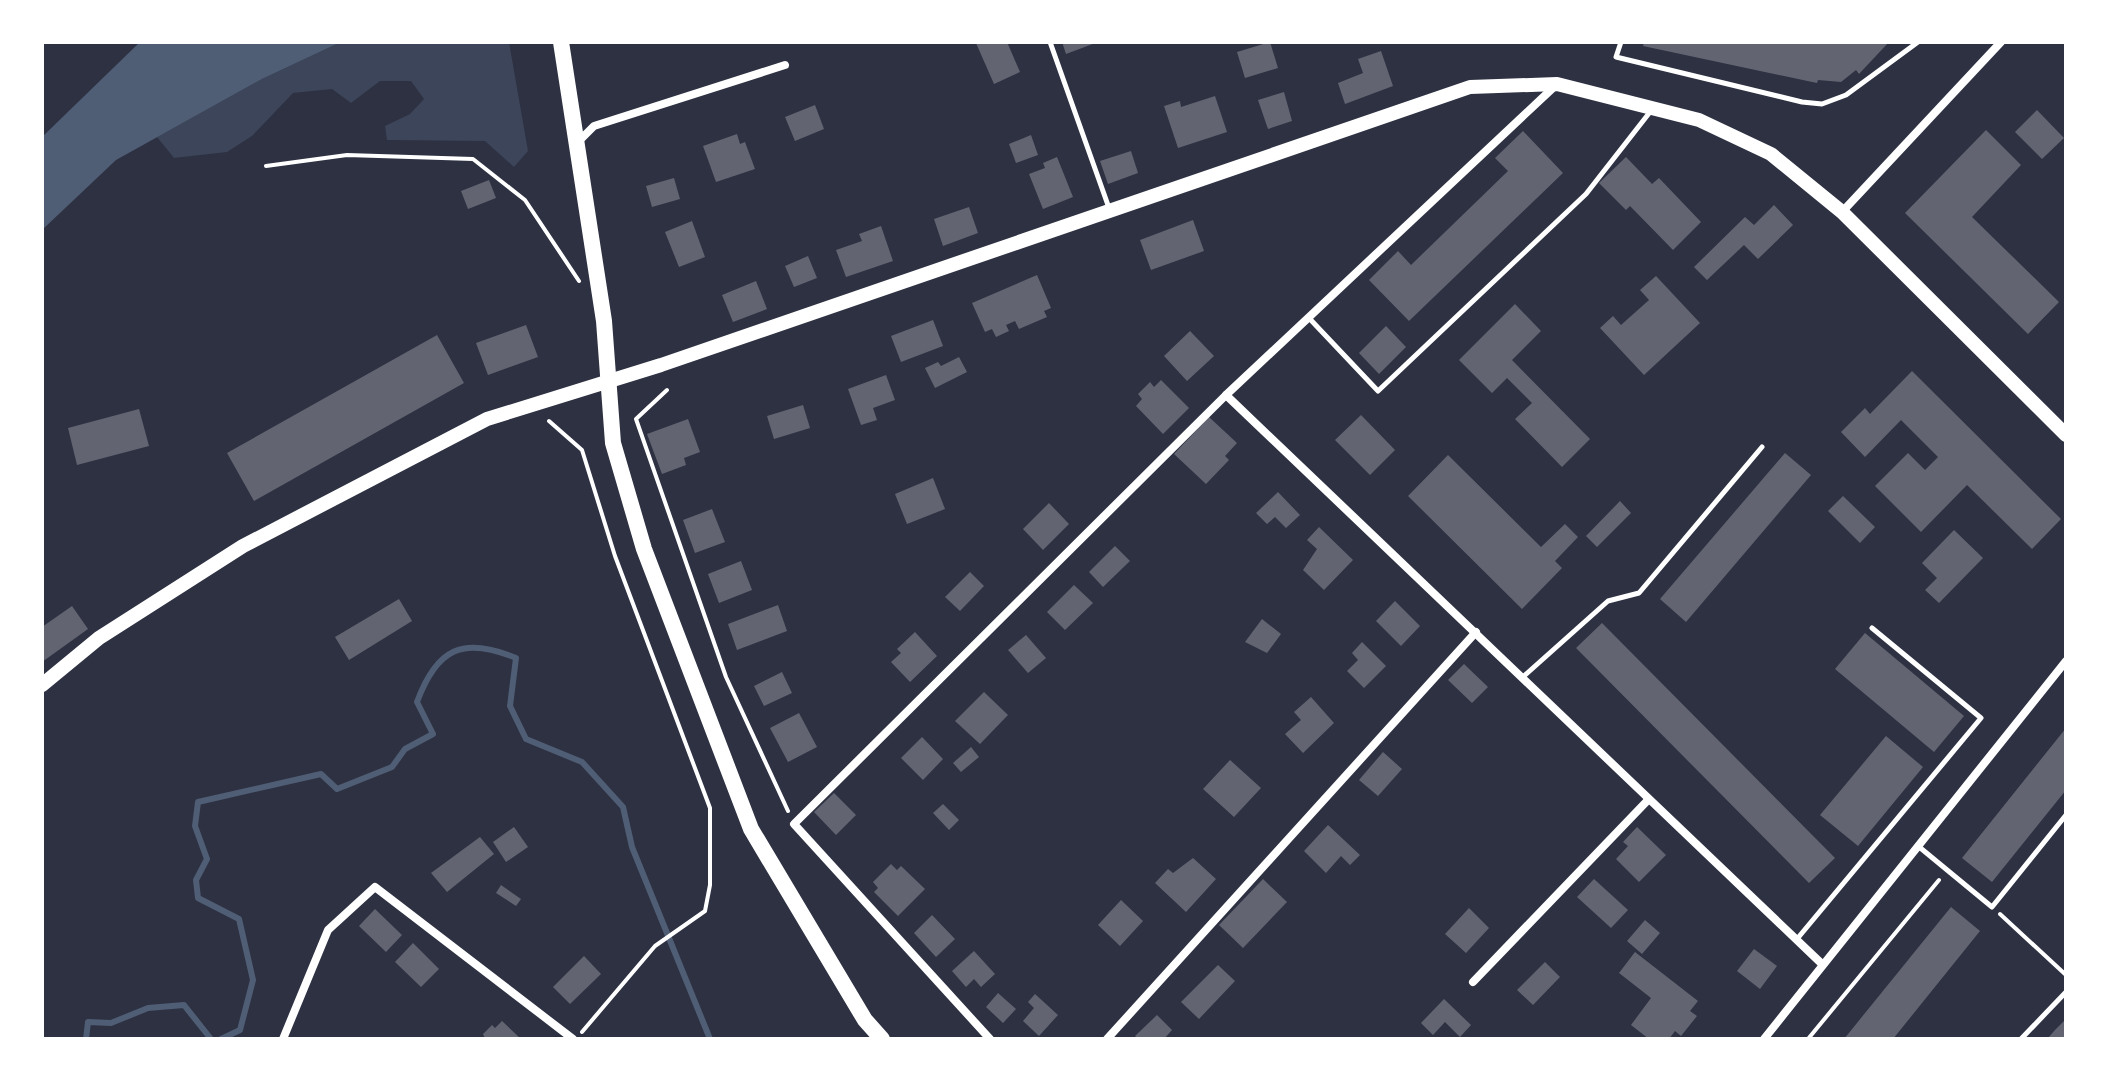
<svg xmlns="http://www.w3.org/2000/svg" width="2108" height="1081" viewBox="0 0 2108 1081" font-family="Rubik,sans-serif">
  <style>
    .green { fill: #3c4559 }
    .water { fill: #4f5d75 }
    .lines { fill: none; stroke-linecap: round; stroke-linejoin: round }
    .stream { stroke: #4f5d75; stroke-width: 6 }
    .building { fill: #626471 }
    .path { stroke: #fff; stroke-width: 4 }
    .service { stroke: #fff; stroke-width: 5 }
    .minor { stroke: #fff; stroke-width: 8 }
    .tertiary { stroke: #fff; stroke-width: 14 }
    .secondary { stroke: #fff; stroke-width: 16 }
  </style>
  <rect width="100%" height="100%" fill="#2d3142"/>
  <polygon class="green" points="341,42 509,42 528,151 514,167 485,141 387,140 385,126 410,114 424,99 411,81 380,81 351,103 332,89 293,93 252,136 227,152 174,158 157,137 262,79"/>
  <polygon class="water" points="140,42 341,42 262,79 116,160 42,230 42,137"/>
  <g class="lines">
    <g class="stream">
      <polyline points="86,1039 88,1022 111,1023 148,1008 184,1005 211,1039"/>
      <path d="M221 1039 240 1030 253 980 239 919 198 898 196 880 207 859 195 826 198 802 321 774 337 789 392 767 405 749 433 734 417 702C437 648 463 636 516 658L510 706 526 739 582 762 623 807 632 847 710 1039"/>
    </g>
  </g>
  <g class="building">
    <polygon points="1007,42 1020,72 994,84 976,43"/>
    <polygon points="1062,42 1098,42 1066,54"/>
    <polygon points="1270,42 1278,68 1245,78 1237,52"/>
    <polygon points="1644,42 1889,42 1859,74 1856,70 1841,82 1818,80 1817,83 1643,46"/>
    <polygon points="1381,51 1393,86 1345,104 1338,83 1363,73 1358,59"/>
    <polygon points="1284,92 1292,121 1268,129 1258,100"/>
    <polygon points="1215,96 1227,132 1178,148 1164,106 1180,101 1181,107"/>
    <polygon points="815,105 824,129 795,141 785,117"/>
    <polygon points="2037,110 2064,138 2042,159 2015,132"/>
    <polygon points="1986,130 2021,165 1972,217 2059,302 2028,334 1905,213"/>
    <polygon points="1523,131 1563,173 1409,321 1369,280 1398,251 1411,265 1508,171 1495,158"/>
    <polygon points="737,134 740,144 745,142 755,169 716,182 703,146"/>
    <polygon points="1031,135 1038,155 1016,163 1009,144"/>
    <polygon points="1131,151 1138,173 1108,184 1100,161"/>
    <polygon points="1057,157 1073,197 1043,209 1029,174 1045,168 1043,163"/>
    <polygon points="1626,157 1652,184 1659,178 1701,222 1673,250 1630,206 1626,210 1599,183"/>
    <polygon points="674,178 680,199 652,207 646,186"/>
    <polygon points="489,180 496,198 468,209 461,191"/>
    <polygon points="1774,205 1793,225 1758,259 1744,245 1707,280 1694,267 1745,217 1754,225"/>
    <polygon points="969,207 978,233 943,246 934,219"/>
    <polygon points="1193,220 1204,251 1151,270 1140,240"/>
    <polygon points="692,221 705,257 679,267 665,232"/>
    <polygon points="881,226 893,261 846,277 836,250 862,241 859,234"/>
    <polygon points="808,256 817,278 794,287 785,266"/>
    <polygon points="1037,275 1051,308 1044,311 1047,317 1019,329 1015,321 1006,325 1009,331 996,337 992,329 985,332 972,303"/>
    <polygon points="1656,276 1700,323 1644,375 1600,328 1613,316 1621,325 1649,300 1640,290"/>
    <polygon points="756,281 767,309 733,322 722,295"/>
    <polygon points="1515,304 1541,331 1512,360 1590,439 1562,467 1515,419 1532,403 1507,378 1492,393 1459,360"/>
    <polygon points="933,320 943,346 901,362 891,336"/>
    <polygon points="526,325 538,357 488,375 476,343"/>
    <polygon points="1386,326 1406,347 1379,374 1359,353"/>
    <polygon points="1190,331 1214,356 1187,381 1164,356"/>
    <polygon points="437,335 464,383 254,501 227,453"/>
    <polygon points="959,357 967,372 935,388 925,368 938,362 941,366"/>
    <polygon points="1912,371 2061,519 2032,549 1967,485 1921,532 1875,486 1908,453 1925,470 1938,457 1901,420 1865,457 1841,432 1865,408 1870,414"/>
    <polygon points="886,375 895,400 873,408 877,420 861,425 848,389"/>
    <polygon points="1161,380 1189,408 1163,434 1136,406 1142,399 1138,394 1150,382 1154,387"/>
    <polygon points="803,405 810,428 774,439 767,416"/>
    <polygon points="139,409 149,446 77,465 68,428"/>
    <polygon points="1361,415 1395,450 1370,475 1335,440"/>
    <polygon points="1209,417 1237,443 1225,456 1229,460 1206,484 1174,454"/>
    <polygon points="688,419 700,452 684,458 686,465 662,474 647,434"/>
    <polygon points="1785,453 1811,475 1686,622 1660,599"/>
    <polygon points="1448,455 1541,547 1565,524 1578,537 1555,561 1562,568 1522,609 1408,496"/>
    <polygon points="933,478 945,509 907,524 895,494"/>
    <polygon points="1278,492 1300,515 1286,528 1275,517 1267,524 1256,513"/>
    <polygon points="1843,496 1875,527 1860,543 1828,511"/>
    <polygon points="1620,501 1631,513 1597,547 1586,536"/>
    <polygon points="1049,503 1069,524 1043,550 1023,529"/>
    <polygon points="712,509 725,542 695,553 683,520"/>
    <polygon points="1319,527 1353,560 1324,590 1303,570 1317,549 1307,540"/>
    <polygon points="1954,530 1983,558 1939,603 1925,590 1937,578 1922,563"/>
    <polygon points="1115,546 1130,561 1103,587 1089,572"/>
    <polygon points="741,561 752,590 719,603 708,574"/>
    <polygon points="970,572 984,586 960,611 945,597"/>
    <polygon points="1074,585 1093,603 1065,630 1047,612"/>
    <polygon points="399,599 412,621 349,660 335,637"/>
    <polygon points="1395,601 1420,626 1401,646 1376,621"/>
    <polygon points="778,605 787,631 737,650 728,624"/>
    <polygon points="72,606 88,629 42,662 42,627"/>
    <polygon points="1262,619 1281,634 1267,653 1245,642"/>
    <polygon points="1602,623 1835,858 1809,883 1576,648"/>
    <polygon points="915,632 937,656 910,682 891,662 901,653 897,649"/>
    <polygon points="1865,633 1964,716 1934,752 1835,669"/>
    <polygon points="1026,635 1046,658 1028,673 1008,650"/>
    <polygon points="1362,642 1386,666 1364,688 1347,671 1358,660 1352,653"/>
    <polygon points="1464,664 1488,687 1472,703 1448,680"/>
    <polygon points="782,672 792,693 764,706 754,686"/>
    <polygon points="984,692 1008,715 980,744 955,721"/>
    <polygon points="1311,697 1334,723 1303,753 1285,734 1301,720 1294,712"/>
    <polygon points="799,713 817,747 788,762 770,728"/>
    <polygon points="2066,728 2066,790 1992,882 1962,858"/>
    <polygon points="1886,736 1923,767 1858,846 1820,815"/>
    <polygon points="922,737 943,759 923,780 901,758"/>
    <polygon points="971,747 979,757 961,772 953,763"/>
    <polygon points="1383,752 1402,769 1378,796 1359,780"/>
    <polygon points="1230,760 1261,788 1234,817 1203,789"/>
    <polygon points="834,793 856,815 836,835 814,812"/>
    <polygon points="943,804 959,820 949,830 933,813"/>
    <polygon points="1328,825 1360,855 1350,865 1341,856 1326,873 1304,851"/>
    <polygon points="514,827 528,847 506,862 493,842"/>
    <polygon points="1637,827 1666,855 1639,882 1616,859 1628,846 1623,842"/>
    <polygon points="480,837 494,854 447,892 431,873"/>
    <polygon points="1193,858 1216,879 1186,912 1155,883 1168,869 1173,873"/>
    <polygon points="891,864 897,870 901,866 925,889 898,916 874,892 878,888 873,882"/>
    <polygon points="1263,879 1287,902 1243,948 1219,925"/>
    <polygon points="1594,879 1628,910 1611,928 1577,897"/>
    <polygon points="501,885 521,899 516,906 496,893"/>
    <polygon points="1121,900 1143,921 1120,946 1098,925"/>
    <polygon points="1951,907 1980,931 1893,1039 1844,1039"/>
    <polygon points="1469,908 1489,928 1466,953 1445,934"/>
    <polygon points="375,909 402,935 386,952 359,926"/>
    <polygon points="932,915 955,939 936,957 914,933"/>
    <polygon points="1645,920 1660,933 1642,954 1627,941"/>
    <polygon points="413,943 439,969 421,987 395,962"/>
    <polygon points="1754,949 1777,966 1760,989 1737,971"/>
    <polygon points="974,951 995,974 981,987 974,979 966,987 952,971"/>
    <polygon points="1635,952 1698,1001 1690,1011 1697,1016 1681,1036 1675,1031 1669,1039 1649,1039 1631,1025 1651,998 1619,973"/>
    <polygon points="584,956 601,974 570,1004 553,987"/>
    <polygon points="1545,962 1560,977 1533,1005 1517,990"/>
    <polygon points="1218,965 1235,981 1199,1019 1181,1002"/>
    <polygon points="998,993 1016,1009 1003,1023 986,1007"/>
    <polygon points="1035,994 1058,1015 1039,1036 1023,1021 1034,1008 1028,1002"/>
    <polygon points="1444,999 1471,1025 1460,1037 1445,1022 1433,1035 1421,1023"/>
    <polygon points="1157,1015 1172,1030 1164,1039 1138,1039 1135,1036"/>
    <polygon points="2066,1019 2066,1039 2047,1039 2055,1030"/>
    <polygon points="502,1021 521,1039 485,1039 483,1034 492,1025 495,1028"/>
  </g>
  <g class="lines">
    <g class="path">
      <polyline points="266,166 347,155 473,159 525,200 579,281"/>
      <polyline points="667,390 636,419 726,677 788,811"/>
      <polyline points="549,421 582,450 615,556 710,808 710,885 705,911 655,946 582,1032"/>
      <polyline points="2000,914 2066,975"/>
      <polyline points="1808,1039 1939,880"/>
    </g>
    <g class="service">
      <polyline points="1050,42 1109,208"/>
      <polyline points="1621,42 1616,57 1802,102 1822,104 1846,95 1918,42"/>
      <polyline points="1308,317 1378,391 1586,194 1650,112"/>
      <polyline points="1524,676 1608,601 1639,593 1762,447"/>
      <polyline points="1918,846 1992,907 2066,815"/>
      <polyline points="1797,939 1981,718 1872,628"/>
      <polyline points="2021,1039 2066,992"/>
    </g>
    <g class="minor">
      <polyline points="576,144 594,126 785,65"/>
      <polyline points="1842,212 2001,42"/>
      <polyline points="1226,395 1822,964"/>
      <polyline points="1473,982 1648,800"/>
      <polyline points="283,1039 328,930 375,887 573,1039"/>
      <polyline points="990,1039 794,824 1226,395 1555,86"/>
      <polyline points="1107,1039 1476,632"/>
      <polyline points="1764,1039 2066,661"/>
    </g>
    <polyline class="tertiary" points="42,685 99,638 243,546 487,419 661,365 1470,87 1557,84 1699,120 1771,154 1842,212 2066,435"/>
    <polyline class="secondary" points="561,42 604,321 613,443 644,549 751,829 865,1020 882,1039"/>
  </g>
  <rect width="2108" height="1081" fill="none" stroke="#ffffff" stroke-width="88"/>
</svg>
